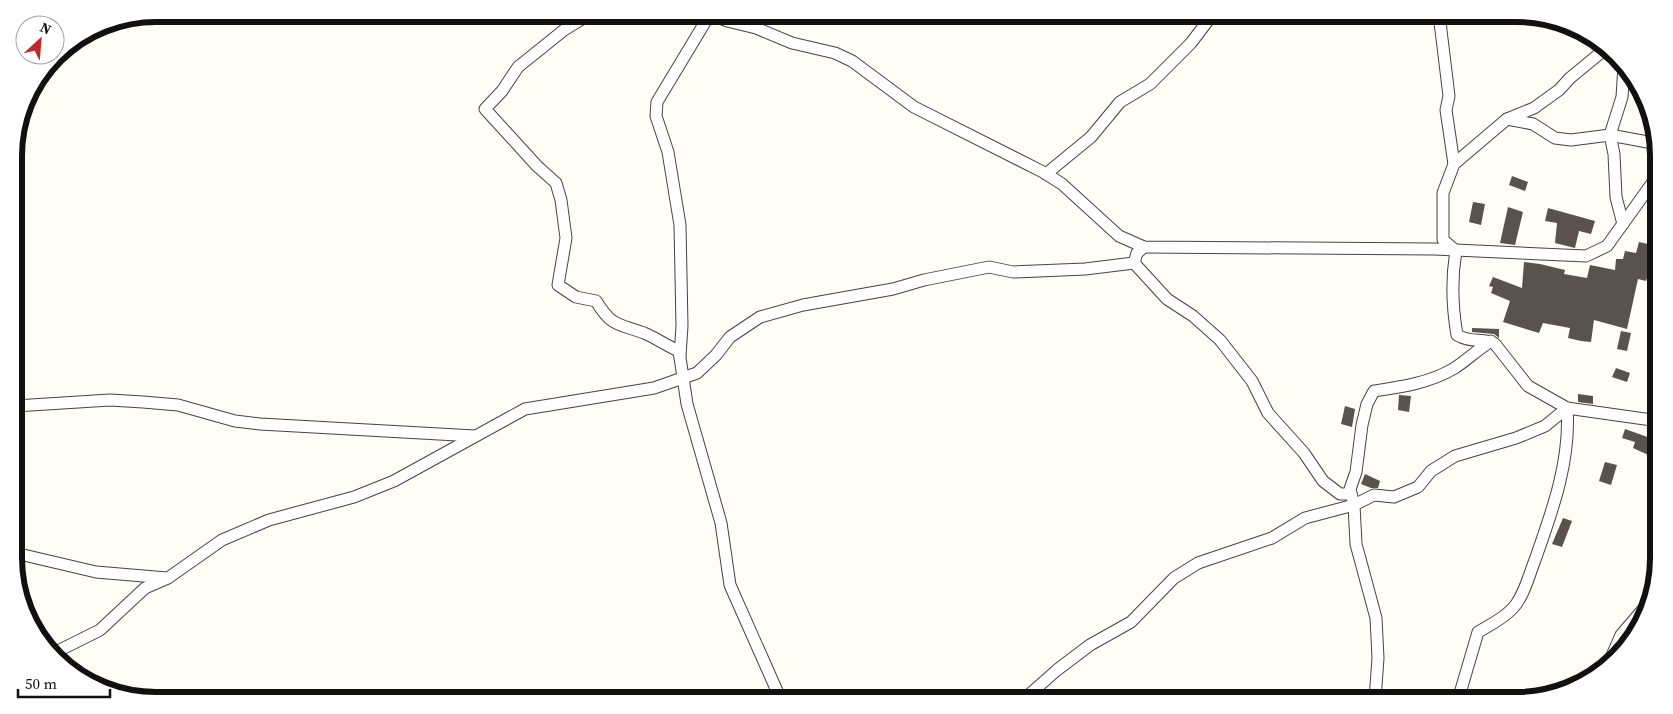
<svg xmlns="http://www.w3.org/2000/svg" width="1673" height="714" viewBox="0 0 1673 714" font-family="'Source Serif 4',serif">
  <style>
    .building { fill: #5a524d }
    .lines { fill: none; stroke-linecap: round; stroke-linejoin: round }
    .street-casing { stroke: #444; stroke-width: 13 }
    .street { stroke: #fff; stroke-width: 11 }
    .rim { fill: none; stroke: #111; stroke-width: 6 }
  </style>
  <rect width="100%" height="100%" fill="#fffdf5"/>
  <g class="building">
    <polygon points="1512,176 1528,182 1525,191 1509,185"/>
    <polygon points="1473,202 1485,204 1481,225 1469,222"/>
    <polygon points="1508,207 1523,212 1515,245 1500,243"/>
    <polygon points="1548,208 1595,221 1591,234 1579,231 1575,248 1555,243 1557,223 1545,221"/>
    <polygon points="1639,242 1657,246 1646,281 1638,279 1627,329 1594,320 1591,342 1581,341 1568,338 1570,328 1543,323 1539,333 1503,322 1510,301 1491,293 1493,287 1489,286 1493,277 1522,288 1524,262 1540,264 1565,270 1564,274 1587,278 1590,265 1615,270 1616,259 1623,259 1625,251 1636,253"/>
    <polygon points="1472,328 1499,329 1499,338 1494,334 1472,332"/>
    <polygon points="1621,331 1631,333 1627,351 1617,349"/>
    <polygon points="1616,368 1630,373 1627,382 1612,377"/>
    <polygon points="1578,394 1593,396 1593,404 1578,402"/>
    <polygon points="1399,395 1411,396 1409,412 1398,410"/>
    <polygon points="1345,406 1355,409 1352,427 1341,424"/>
    <polygon points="1625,429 1656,440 1653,447 1659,449 1659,460 1633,448 1635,442 1622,438"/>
    <polygon points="1605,462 1617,465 1611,485 1599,481"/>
    <polygon points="1365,474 1380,481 1378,488 1371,488 1361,484"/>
    <polygon points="1563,518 1572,521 1562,547 1552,544"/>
  </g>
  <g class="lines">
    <g class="street-casing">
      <g id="street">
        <path d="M590 14 564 30 518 67 502 91 485 109 537 166 556 183 561 200 566 238 558 285 576 297 596 301C612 327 617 323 644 333 656 338 667 346 679 351L687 404 721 523 730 585 781 700"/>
        <polyline points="711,14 727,21 756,28 792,43 835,53 852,61 914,107 1043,172 1062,184 1119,236 1144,247 1434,249 1586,256 1607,246 1658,175"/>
        <polyline points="1439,14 1449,96 1446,110 1454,164"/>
        <path d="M1604 50 1570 78 1559 90 1534 108 1507 119 1454 164 1443 193V240L1456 251C1451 280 1452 306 1457 335 1472 344 1484 337 1495 344L1528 386 1567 408 1659 421"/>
        <polyline points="1507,119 1533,124 1555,138 1571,140 1610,135 1658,144"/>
        <polyline points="1046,174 1091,137 1120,102 1150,84 1191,43 1213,14"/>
        <polyline points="1623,224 1616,197 1614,154 1610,135 1622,97 1624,65"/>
        <polyline points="1144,247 1137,253 1134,263 1167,299 1193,316 1220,340 1252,381 1268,413 1304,453 1323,481 1340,494 1350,494"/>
        <polyline points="680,356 682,326 680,225 668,152 656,116 657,102 710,14"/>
        <polyline points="15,406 110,400 143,402 178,405 235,421 260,424 475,436"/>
        <polyline points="15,553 96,572 167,578"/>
        <polyline points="54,653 100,630 145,588 168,578 222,540 269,520 354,497 394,481 525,409 654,388 697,373 716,355 730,337 760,317 803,305 893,289 924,280 989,267 1013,272 1085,269 1134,263"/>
        <polyline points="1610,660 1621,635 1651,600"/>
        <path d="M1023 700 1057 670 1090 645 1131 622 1174 578 1198 563 1272 538 1305 518 1354 505 1350 489 1356 472 1362 425 1367 404 1374 391C1401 387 1429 383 1453 369 1466 361 1477 350 1491 341"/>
        <polyline points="1375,700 1378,658 1376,618 1356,544 1354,505 1374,495 1394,497 1418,487 1431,471 1455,456 1516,438 1545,426 1567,408"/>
        <path d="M1458 700 1478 632C1490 625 1503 619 1513 608 1524 596 1529 575 1535 560 1552 512 1571 460 1567 408"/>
      </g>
    </g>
    <use href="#street" class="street"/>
  </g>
  <path d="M0 0H1673V714H0ZM156 22H1516A134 134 0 0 1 1650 156V558A134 134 0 0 1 1516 692H156A134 134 0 0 1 22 558V156A134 134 0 0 1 156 22Z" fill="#fff" fill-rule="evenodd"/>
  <path class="rim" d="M156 22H1516A134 134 0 0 1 1650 156V558A134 134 0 0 1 1516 692H156A134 134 0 0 1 22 558V156A134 134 0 0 1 156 22Z"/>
  <g transform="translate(40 40) rotate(26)"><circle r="24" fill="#ffffff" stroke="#a0a0a0"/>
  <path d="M0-4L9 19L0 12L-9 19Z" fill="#c4262e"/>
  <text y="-8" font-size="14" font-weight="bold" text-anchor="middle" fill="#111111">N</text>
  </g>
  <path d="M18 689v8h92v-8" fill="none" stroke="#111111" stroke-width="2.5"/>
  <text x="25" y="689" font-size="15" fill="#111111" stroke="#ffffff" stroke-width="4" paint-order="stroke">50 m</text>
</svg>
